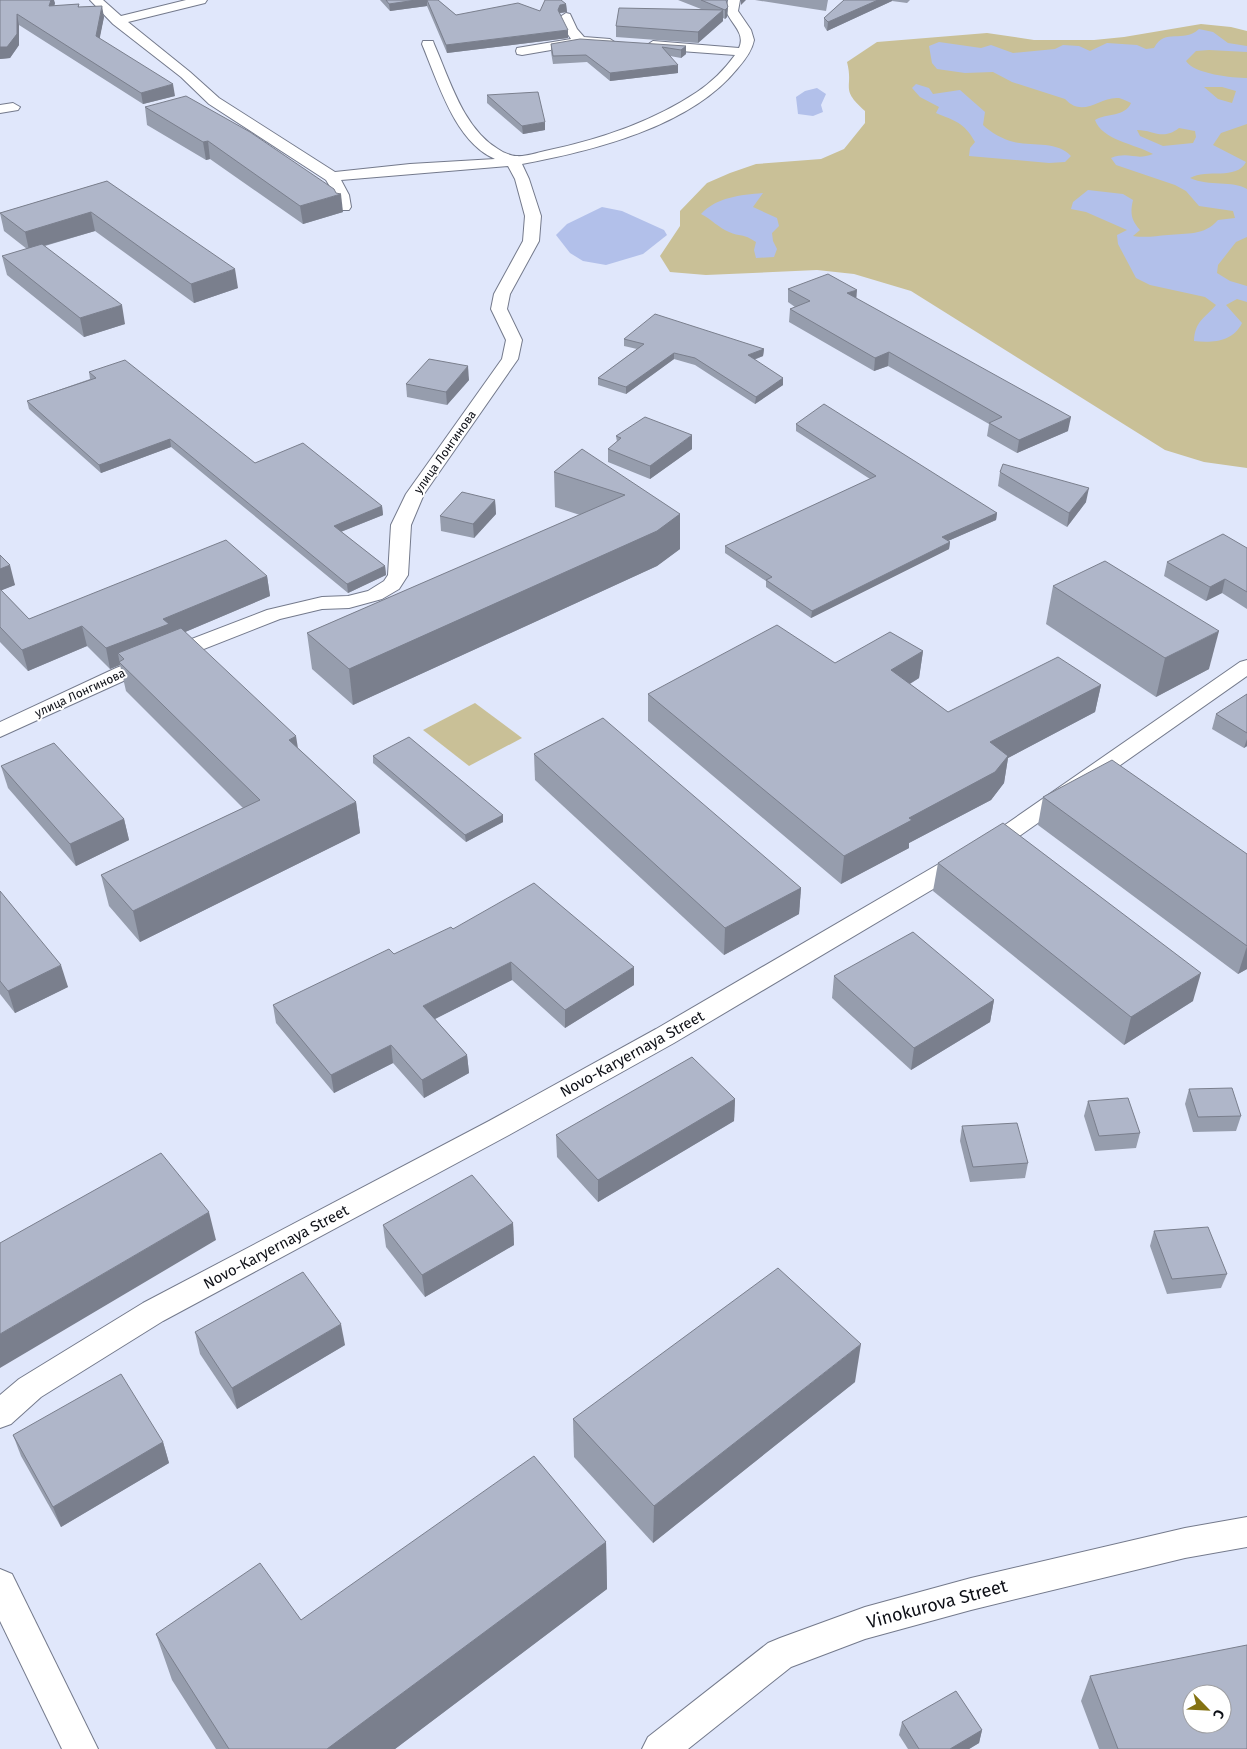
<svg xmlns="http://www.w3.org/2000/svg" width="1247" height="1749" viewBox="0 0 1247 1749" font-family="'Fira Sans',sans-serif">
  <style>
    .green { fill: #c9c097 }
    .water { fill: #b2c0ea; fill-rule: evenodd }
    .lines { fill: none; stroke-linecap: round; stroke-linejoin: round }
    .street-casing { stroke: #747a8c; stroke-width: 2 }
    .street { fill: #fff; fill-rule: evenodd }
    .wall { fill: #969dad }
    .shaded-wall { fill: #7a7f8d }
    .building { fill: #afb6c9; stroke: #7a7f8d; fill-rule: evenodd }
    .labels { text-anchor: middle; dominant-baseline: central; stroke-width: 4; stroke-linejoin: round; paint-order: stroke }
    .far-street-label { font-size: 12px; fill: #0d0f16; stroke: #fff }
    .street-label { font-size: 15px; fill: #0d0f16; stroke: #fff }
    .near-street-label { font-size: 18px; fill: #0d0f16; stroke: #fff }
  </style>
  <rect width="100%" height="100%" fill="#e0e7fb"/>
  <g class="green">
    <path d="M1201 24 1231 27 1247 31V468L1204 462 1165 450 911 291 854 274 817 270 706 275 670 272 660 256 680 226V211L707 183 730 173 756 164 821 159 844 149 865 123V111C839 88 854 89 847 62L877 42 987 33 1034 40H1094L1124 37Z"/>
    <polygon points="475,703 522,738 469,766 423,730"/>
  </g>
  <g class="water">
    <path d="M1199 29 1213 32 1228 43 1247 46V52L1209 50 1196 51 1186 61C1194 74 1233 78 1247 78V124L1221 133 1213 145 1246 162C1236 181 1207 168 1190 178 1210 187 1232 180 1247 189V237L1236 242 1218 265 1217 273 1230 281 1247 286V302L1237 299 1226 305 1242 323C1233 342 1212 343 1194 341 1195 321 1204 319 1216 305L1205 297 1150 285 1136 278 1118 244 1117 235 1127 230 1086 212 1071 209 1073 202 1088 190 1123 194 1133 200C1130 213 1131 220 1140 230L1133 236C1147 238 1155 236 1168 235 1187 233 1204 236 1218 220L1235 218 1233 211 1199 206 1186 191 1175 185 1116 165 1111 158C1130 151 1135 161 1153 154 1135 144 1102 140 1095 120 1107 113 1125 117 1131 103 1127 101 1123 99 1119 98 1099 96 1084 119 1065 99L1012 82 993 72 965 73 937 69 932 63 929 46 939 42 981 48 991 45 1013 53 1055 49 1063 45 1079 46 1090 51 1107 43 1137 45 1146 49 1154 48C1165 27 1183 44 1199 29ZM1204 87H1222L1236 91 1232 103 1218 99ZM1179 128 1195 131 1196 137 1193 143 1163 146 1140 136 1137 130C1154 130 1162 141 1179 128Z"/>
    <path d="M916 84 929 88 933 94 960 90 985 112 983 125C990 132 1004 140 1014 142 1032 146 1058 141 1071 156L1065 162 1049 163 969 156 970 148 975 142C964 122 955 121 936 113L939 107 920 97 912 88Z"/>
    <polygon points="817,88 826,94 821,105 823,112 813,116 798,114 796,97 805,91"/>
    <path d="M763 193 753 207 777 218 779 226 772 233 773 241 777 249 774 257 756 258 754 250 756 242C743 233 740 237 729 232 719 228 711 219 701 214 717 197 740 195 763 193Z"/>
    <polygon points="602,207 622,211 664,230 667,235 643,254 606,265 583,261 570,253 556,235 567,224"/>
  </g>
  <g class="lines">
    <g class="street-casing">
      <g id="street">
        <path d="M90 0H103L121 16 186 0H207L205 3 128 22 190 72 219 98 335 172 410 164 495 159C455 142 438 82 422 44L423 41H433L434 44C450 80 463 128 498 149 502 152 511 156 516 156 525 157 536 153 545 151 598 140 652 122 697 92 712 82 724 70 735 55L653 49 647 45 653 41 739 48C746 33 731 24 726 11L728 0H740L738 11 751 30 754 40C752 51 744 61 737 69 690 127 592 151 522 164L529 179 541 216 539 241 510 294 507 309 522 340 518 359 424 494 411 525 408 575 399 589 382 599 349 608 322 609 280 619 130 678 0 737V722L116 668 267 610 322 597 348 596 368 591 384 581 388 575 391 525 406 494 502 359 506 340 491 309 494 294 523 241 525 216 515 179 508 166 341 180 349 195 351 207 349 210H339L335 195 326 180 209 104 181 77 113 24Z"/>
        <polygon points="566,13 570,14 577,29 584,37 610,39 616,43 610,47 580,45 522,55 517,54 516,51 517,48 571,39 565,30 560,17"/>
        <polygon points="13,103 20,107 18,110 0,113 0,105"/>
        <polygon points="1247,660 1247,676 1018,837 977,863 674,1043 509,1135 163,1321 41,1397 11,1424 0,1428 0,1395 19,1379 143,1303 489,1121 656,1029 961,851 1002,827 1240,662"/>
        <polygon points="1247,1517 1247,1547 1185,1558 971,1610 865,1639 791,1667 688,1749 642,1749 648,1737 768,1643 780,1638 865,1607 971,1578 1185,1528"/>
        <polygon points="0,1569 12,1574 98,1749 62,1749 0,1621"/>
      </g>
    </g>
    <use href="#street" class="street"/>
  </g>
  <g class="wall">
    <polygon points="0,0 55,3 54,6 79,4 79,7 104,17 99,39 175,96 143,104 19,25 19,45 10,58 0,59"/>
    <polygon points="380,0 438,0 456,15 540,11 566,4 567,12 560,13 560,14 568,38 447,53 427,6 390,11"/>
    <polygon points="678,0 727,0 726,2 728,7 727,17 725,19 723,18 723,21 698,43 616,37 616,26 701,9"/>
    <polygon points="755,0 828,0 826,11"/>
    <polygon points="844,0 910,0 907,3 892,1 827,31 824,26 824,18"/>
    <polygon points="551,44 686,46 686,54 681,58 670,56 678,73 610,81 587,62 553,64 551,52"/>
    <polygon points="487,95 545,130 523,134 487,103"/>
    <polygon points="145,107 343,212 303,224 210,159 206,160 147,125"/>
    <polygon points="107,181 238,288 194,303 95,231 45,246 125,324 84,337 7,275 2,256 27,249 4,231 0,213"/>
    <polygon points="788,289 856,298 1068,431 1017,453 987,436 989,424 888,366 874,371 789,322 790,309 795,307 788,302"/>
    <polygon points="624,339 764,349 763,356 754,360 783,385 755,404 695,365 674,359 626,394 598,385 598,378 637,349 624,346"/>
    <polygon points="89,372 255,463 382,506 383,515 341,532 385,566 386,575 348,593 171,447 101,473 29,409 27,401 90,379"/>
    <polygon points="469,380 447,405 407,397 406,384"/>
    <polygon points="796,424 997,513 996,520 948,541 950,542 949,549 811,618 766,587 766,581 725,553 725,546 870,479 796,431"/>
    <polygon points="616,436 692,449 650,479 608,462 608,449 617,442"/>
    <polygon points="582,449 680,549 657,566 353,705 312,669 307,633 580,515 555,507 554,472"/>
    <polygon points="1000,472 1086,502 1067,527 998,486"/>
    <polygon points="495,500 496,514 474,538 441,531 440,516"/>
    <polygon points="1247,548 1247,609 1222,593 1206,601 1164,576 1167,562"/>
    <polygon points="0,555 15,585 1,590 29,619 267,576 270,596 185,632 298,748 356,802 360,833 140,942 109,906 101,875 243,808 126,691 120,665 110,669 87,646 28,671 0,642"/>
    <polygon points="1053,586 1209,669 1156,697 1046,624"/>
    <polygon points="923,651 919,678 910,684 948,712 1101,685 1095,712 1008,758 1004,783 991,800 909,843 909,848 841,884 648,721 648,694 835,663"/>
    <polygon points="1247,694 1247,746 1244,748 1212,729 1216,714"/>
    <polygon points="534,754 801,888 799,914 724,955 535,780"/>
    <polygon points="373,756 503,815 503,822 466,842 373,763"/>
    <polygon points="1,766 124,819 129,840 76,866 8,788"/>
    <polygon points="1043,797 1247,854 1247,969 1238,974 1038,825"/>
    <polygon points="938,863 1193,1001 1124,1045 933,891"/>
    <polygon points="0,891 68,987 15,1013 0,994"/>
    <polygon points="453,929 634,985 565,1028 512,980 435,1019 467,1055 469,1073 424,1098 393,1063 334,1093 276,1023 273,1005 394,954"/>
    <polygon points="834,976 994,1000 990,1022 911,1070 832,998"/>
    <polygon points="1189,1089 1241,1116 1236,1131 1193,1132 1185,1104"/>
    <polygon points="735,1099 734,1121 598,1202 557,1157 556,1135"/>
    <polygon points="1088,1101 1140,1133 1136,1148 1095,1151 1084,1116"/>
    <polygon points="962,1126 1028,1163 1025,1178 970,1182 960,1141"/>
    <polygon points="513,1223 514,1245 425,1297 386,1247 383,1225"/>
    <polygon points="1154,1231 1227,1274 1221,1288 1167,1294 1150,1246"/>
    <polygon points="195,1332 345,1345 237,1409 200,1354"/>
    <polygon points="855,1382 653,1543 574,1457 573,1419"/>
    <polygon points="13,1435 163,1442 169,1463 61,1527 21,1456"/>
    <polygon points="606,1542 607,1589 395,1749 216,1749 172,1680 156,1634 301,1620"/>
    <polygon points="1090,1676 1247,1749 1099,1749 1081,1701"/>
    <polygon points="902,1722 982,1730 979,1743 969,1749 908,1749 899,1735"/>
  </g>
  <g class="shaded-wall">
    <polygon points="51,0 54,0 55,3 51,17 49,6"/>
    <polygon points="416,0 427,0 427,6 390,11 389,4"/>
    <polygon points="741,0 746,0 741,5"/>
    <polygon points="878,0 892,0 892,1 827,31 828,22"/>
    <polygon points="566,4 567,12 560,13 558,18 558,10 560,5"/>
    <polygon points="102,6 104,17 98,47 96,36"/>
    <polygon points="728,7 727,17 725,19 725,10"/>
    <polygon points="723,10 723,21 698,43 698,32"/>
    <polygon points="17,14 19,25 19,45 10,58 0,59 0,47"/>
    <polygon points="568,30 568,38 447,53 446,45"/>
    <polygon points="686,46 686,54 681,58 681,50"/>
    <polygon points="678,65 678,73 610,81 610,73"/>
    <polygon points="173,84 175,96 143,104 141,93"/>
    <polygon points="545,122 545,130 523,134 522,126"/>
    <polygon points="208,141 210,159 206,160 203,142"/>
    <polygon points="341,194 343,212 303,224 300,206"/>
    <polygon points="91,212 95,231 29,250 25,232"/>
    <polygon points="235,269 238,288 194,303 191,284"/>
    <polygon points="857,290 856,303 847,293"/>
    <polygon points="122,305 125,324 84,337 80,318"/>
    <polygon points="764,349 763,356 747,362 748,355"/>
    <polygon points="889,352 888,366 874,371 875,358"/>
    <polygon points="674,353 674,359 626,394 626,387"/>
    <polygon points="468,366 469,380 447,405 446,392"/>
    <polygon points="783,378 783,385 755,404 756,397"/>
    <polygon points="1071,417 1068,431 1017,453 1019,440"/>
    <polygon points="692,435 692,449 650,479 650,466"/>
    <polygon points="170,439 171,447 101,473 99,465"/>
    <polygon points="1089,488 1086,502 1067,527 1069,513"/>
    <polygon points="495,500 496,514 474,538 473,524"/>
    <polygon points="382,506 383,515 335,534 334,526"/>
    <polygon points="997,513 996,520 941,544 942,537"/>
    <polygon points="680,514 680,549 657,566 353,705 349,669"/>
    <polygon points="950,542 949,549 811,618 812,611"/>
    <polygon points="10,565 15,585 0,591 0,569"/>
    <polygon points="385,566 386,575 348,593 347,584"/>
    <polygon points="267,576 270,596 171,638 124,659 118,653 120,665 110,669 106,648 163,619"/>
    <polygon points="1225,579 1222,593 1206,601 1210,587"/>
    <polygon points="82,626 87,646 28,671 22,650"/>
    <polygon points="1219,631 1209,669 1156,697 1165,658"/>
    <polygon points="923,651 919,678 888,697 891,670"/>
    <polygon points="1101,685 1095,712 1008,758 1004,783 991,800 909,843 909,848 841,884 844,856 909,818 990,742"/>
    <polygon points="296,736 301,767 289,740"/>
    <polygon points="1247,739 1247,746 1244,748"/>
    <polygon points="356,802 360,833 140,942 133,911"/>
    <polygon points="503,815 503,822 466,842 465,835"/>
    <polygon points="124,819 129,840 76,866 70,844"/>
    <polygon points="801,888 799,914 724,955 725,928"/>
    <polygon points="1247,946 1247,969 1238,974"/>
    <polygon points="511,962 512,980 425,1024 423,1006"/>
    <polygon points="61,965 68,987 15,1013 8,991"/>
    <polygon points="634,967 634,985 565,1028 565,1010"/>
    <polygon points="1201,973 1193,1001 1124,1045 1131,1017"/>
    <polygon points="994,1000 990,1022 911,1070 914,1048"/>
    <polygon points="391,1045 393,1063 334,1093 331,1075"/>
    <polygon points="467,1055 469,1073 424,1098 422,1080"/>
    <polygon points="735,1099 734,1121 598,1202 598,1180"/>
    <polygon points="209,1212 216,1240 0,1368 0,1334"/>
    <polygon points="513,1223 514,1245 425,1297 422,1275"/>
    <polygon points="341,1324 345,1345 237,1409 232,1388"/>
    <polygon points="861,1344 855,1382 653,1543 654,1506"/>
    <polygon points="163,1442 169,1463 61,1527 53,1507"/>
    <polygon points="606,1542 607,1589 395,1749 327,1749"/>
    <polygon points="982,1730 979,1743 969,1749 950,1749"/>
  </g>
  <g class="building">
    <polygon points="0,0 51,0 49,6 79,4 78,7 102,6 96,36 173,84 141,93 17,14 17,34 7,47 0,47"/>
    <polygon points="386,0 416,0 389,4"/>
    <polygon points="427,0 438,0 456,15 518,3 540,11 545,0 561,0 566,4 560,5 558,10 568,30 446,45"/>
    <polygon points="701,0 726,0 728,7 725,10"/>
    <polygon points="844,0 878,0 828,22 824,18"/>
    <polygon points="619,8 723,10 698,32 616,26"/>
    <polygon points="580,39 686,46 681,50 662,47 678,65 610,73 586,55 553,56 551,44"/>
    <polygon points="538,92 545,122 522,126 487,95"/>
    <polygon points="186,96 250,132 334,189 336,193 341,194 300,206 208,141 203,142 145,107"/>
    <polygon points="107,181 235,269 191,284 91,212 25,232 0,213"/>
    <polygon points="42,244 122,305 80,318 2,256"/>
    <polygon points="828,274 857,290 847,293 1071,417 1019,440 989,423 1002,417 889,352 875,358 790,309 810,301 788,289"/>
    <polygon points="655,314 764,349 748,355 783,378 756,397 695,358 674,353 626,387 598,378 644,344 624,339"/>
    <polygon points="429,359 468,366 446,392 406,384"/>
    <polygon points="125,360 255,463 303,443 382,506 334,526 385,566 347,584 170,439 99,465 27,401 96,378 89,372"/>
    <polygon points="824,404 997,513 942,537 950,542 812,611 766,580 772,577 725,546 876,476 796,424"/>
    <polygon points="645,417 692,435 650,466 608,449 621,438 616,436"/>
    <polygon points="582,449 680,514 657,531 349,669 307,633 625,495 554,472"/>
    <polygon points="1003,464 1089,488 1069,513 1000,472"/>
    <polygon points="462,492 495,500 473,524 440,516"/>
    <polygon points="1223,534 1247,548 1247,592 1225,579 1210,587 1167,562"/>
    <polygon points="226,540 267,576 163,619 169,624 106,648 82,626 22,650 0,627 0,589 29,619"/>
    <polygon points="0,555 10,565 0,569"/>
    <polygon points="1105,561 1219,631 1165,658 1053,586"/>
    <polygon points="777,625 835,663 890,632 923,651 891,670 948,712 1058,657 1101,685 990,742 1008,756 995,772 909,818 912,820 844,856 648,694"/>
    <polygon points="181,628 296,736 289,740 356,802 133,911 101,875 260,800 119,662 124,659 118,653"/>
    <polygon points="1247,694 1247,733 1216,714"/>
    <polygon points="603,718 801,888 725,928 534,754"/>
    <polygon points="409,737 503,815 465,835 373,756"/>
    <polygon points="54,743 124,819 70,844 1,766"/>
    <polygon points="1112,760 1247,854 1247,946 1043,797"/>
    <polygon points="1003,823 1201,973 1131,1017 938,863"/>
    <polygon points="534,883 634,967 565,1010 511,962 423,1006 467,1055 422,1080 391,1045 331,1075 273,1005 389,949 394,954 451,927 453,929"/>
    <polygon points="0,891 61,965 8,991 0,981"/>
    <polygon points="913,932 994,1000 914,1048 834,976"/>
    <polygon points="692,1057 735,1099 598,1180 556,1135"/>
    <polygon points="1232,1088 1241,1116 1198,1117 1189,1089"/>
    <polygon points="1128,1098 1140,1133 1099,1136 1088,1101"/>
    <polygon points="1017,1123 1028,1163 973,1167 962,1126"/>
    <polygon points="161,1153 209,1212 0,1334 0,1243"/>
    <polygon points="472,1175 513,1223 422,1275 383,1225"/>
    <polygon points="1208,1227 1227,1274 1172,1279 1154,1231"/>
    <polygon points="778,1268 861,1344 654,1506 573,1419"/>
    <polygon points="303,1272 341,1324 232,1388 195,1332"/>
    <polygon points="121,1374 163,1442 53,1507 13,1435"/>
    <polygon points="534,1456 606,1542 327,1749 229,1749 156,1634 260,1563 301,1620"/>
    <path d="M1247 1645V1749H1118L1090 1676ZM1192 1694H1222V1724H1192Z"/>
    <polygon points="956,1691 982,1730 950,1749 919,1749 902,1722"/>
  </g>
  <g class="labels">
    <g class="far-street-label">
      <text transform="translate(445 452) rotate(-55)">улица Лонгинова</text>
      <text transform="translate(80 693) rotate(-25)">улица Лонгинова</text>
    </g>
    <g class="street-label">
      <text transform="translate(632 1054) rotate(-29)">Novo-Karyernaya Street</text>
      <text transform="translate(276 1247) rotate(-28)">Novo-Karyernaya Street</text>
    </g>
    <g class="near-street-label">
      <text transform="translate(937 1604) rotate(-15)">Vinokurova Street</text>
    </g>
  </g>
  <g transform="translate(1207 1709) rotate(114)"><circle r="24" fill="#ffffff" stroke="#9e9fa2"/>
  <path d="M0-4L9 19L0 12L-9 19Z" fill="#847212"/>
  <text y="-8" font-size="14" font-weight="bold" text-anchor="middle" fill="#0d0f16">С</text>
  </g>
</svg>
